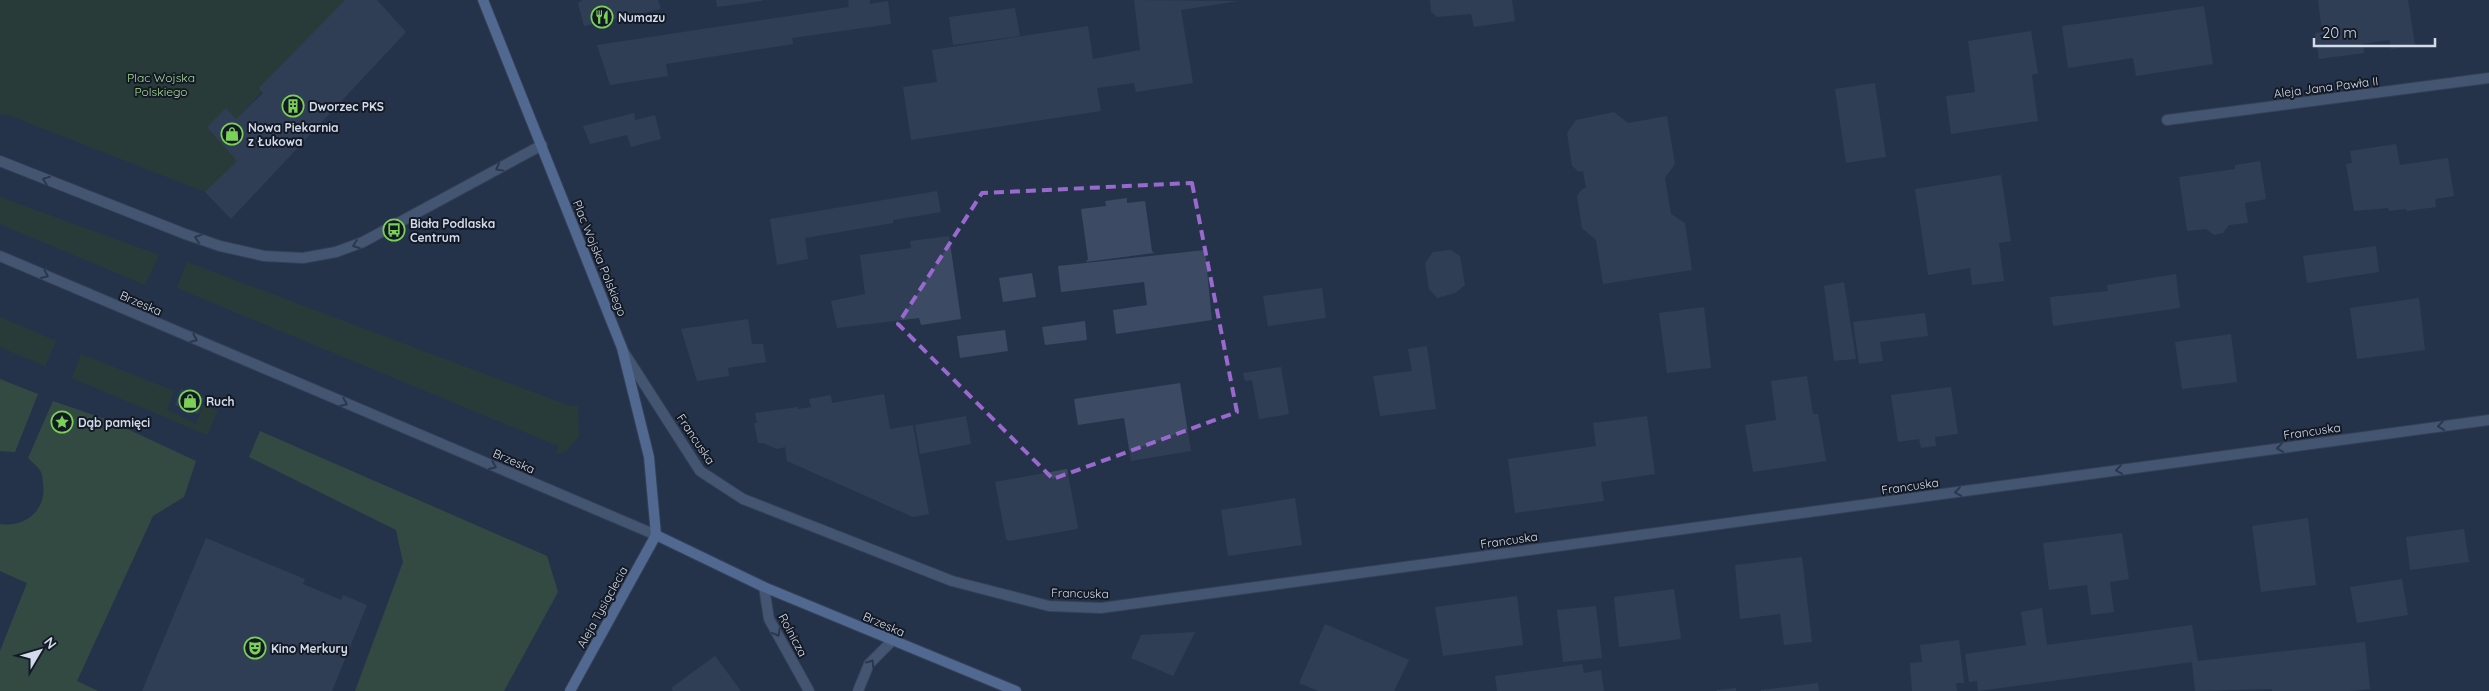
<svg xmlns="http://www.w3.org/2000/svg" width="2489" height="691" viewBox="0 0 2489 691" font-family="Quicksand,sans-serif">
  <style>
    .green { fill: #2d4624 }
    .forest { fill: #46663a }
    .building { fill: #3c4a63 }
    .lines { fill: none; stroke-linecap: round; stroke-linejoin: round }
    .lane-casing { stroke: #445167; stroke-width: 12 }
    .street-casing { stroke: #445167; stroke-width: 12 }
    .secondary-casing { stroke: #445167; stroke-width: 12 }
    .lane { stroke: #6a7fa3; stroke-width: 10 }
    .street { stroke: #6a7fa3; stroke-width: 10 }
    .secondary { stroke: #88a9e4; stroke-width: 10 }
    .oneway { stroke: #323d51 }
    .marked { fill: none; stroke: #9969ce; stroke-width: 4; stroke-dasharray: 10 6; stroke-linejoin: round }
    .labels { text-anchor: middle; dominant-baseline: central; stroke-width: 4; stroke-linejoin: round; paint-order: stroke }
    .poi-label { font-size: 12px; font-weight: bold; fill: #d2dbeb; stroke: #141a25; text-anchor: start }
    .park-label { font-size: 12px; fill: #aadd97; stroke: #141a25 }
    .street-label { font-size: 12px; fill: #d2dbeb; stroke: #141a25 }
  </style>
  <rect width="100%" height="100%" fill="#25334a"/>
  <g class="green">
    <polygon points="0,0 345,0 237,119 258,142 205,192 11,116 0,114"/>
    <polygon points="0,197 159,255 145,285 0,224"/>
    <polygon points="187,262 570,406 578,406 579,437 566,451 557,454 558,446 177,288"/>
    <polygon points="0,317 56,341 45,366 0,347"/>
    <polygon points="81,354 174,391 167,410 196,424 203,405 218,411 207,435 72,378"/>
  </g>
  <g class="forest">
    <polygon points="0,379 38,394 15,452 0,451"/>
    <path d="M53 401 108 420 196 461 184 497 153 516 77 681 98 691H0V651L27 583 0 571V524C25 528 47 510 43 484 43 479 42 472 39 469 36 465 31 461 28 458Z"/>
    <polygon points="260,431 547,556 558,592 504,691 355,691 403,562 396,530 249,457"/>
  </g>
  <g class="building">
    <polygon points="345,0 377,0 406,32 231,219 205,192 237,161 207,127 226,108 236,119 263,93 259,88"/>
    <polygon points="583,0 658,0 661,9 584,26 578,3"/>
    <polygon points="716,0 762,0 762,1 717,7"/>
    <polygon points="848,0 870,0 870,4 888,1 891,24 792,38 793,44 666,64 668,76 610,85 597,45 849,7"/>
    <polygon points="1134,0 1239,1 1181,10 1193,83 1136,92 1134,83 1097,88 1101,111 911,140 903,87 937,82 932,50 1088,26 1093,59 1140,50"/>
    <polygon points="1430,0 1512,0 1515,21 1474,27 1471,14 1437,17 1431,12"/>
    <polygon points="2318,0 2408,0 2415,45 2391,49 2389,40 2363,44 2364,53 2319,59 2315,33 2322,32"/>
    <polygon points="2204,6 2213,64 2136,76 2133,58 2068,68 2062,26"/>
    <polygon points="1015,8 1020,36 953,45 949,17"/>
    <polygon points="2031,31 2038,73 2032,75 2038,121 1951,134 1946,96 1975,92 1968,41"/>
    <polygon points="1875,83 1886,157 1846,163 1835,89"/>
    <polygon points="1614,112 1628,123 1667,116 1675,164 1665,178 1671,214 1685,223 1692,270 1603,284 1596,240 1582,228 1577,196 1582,189 1586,188 1583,171 1579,172 1572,166 1567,133 1576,120"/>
    <polygon points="634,113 635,120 655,115 661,139 631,147 627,135 590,144 583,126"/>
    <polygon points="2396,144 2400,165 2448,158 2454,196 2435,199 2436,207 2407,211 2406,209 2389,211 2388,208 2354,211 2346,164 2352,163 2350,151"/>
    <polygon points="2260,161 2266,199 2245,203 2248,223 2229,225 2223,233 2214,235 2206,229 2187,231 2179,177 2235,169 2235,165"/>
    <polygon points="2001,175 2011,241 1999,243 2004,281 1972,285 1970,268 1928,275 1915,189"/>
    <polygon points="937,191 941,212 893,220 893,223 805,238 808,259 777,265 770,219"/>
    <polygon points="1127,198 1127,203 1145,201 1152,251 1154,253 1086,262 1088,259 1081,209 1106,206 1105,201"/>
    <polygon points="949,236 961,319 921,325 919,318 837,328 831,301 865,294 860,255 911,248 910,241"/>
    <polygon points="2376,246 2379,272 2307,283 2303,256"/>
    <polygon points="1205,250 1212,320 1116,334 1113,310 1147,305 1144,282 1061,292 1058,266"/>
    <polygon points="1451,250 1460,256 1465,285 1455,293 1437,298 1429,289 1425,263 1433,252"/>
    <polygon points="1032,273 1036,297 1003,302 999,278"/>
    <polygon points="2176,274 2180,308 2053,326 2050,297 2108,291 2107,285"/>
    <polygon points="1844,282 1856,359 1834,361 1824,286"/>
    <polygon points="1322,288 1326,318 1268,326 1263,296"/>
    <polygon points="2419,298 2425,350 2357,359 2350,308"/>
    <polygon points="1704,307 1711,368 1667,373 1659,313"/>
    <polygon points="1925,313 1928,336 1880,342 1883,361 1859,364 1853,322"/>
    <polygon points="748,319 752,344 763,344 766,362 728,368 729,376 697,381 681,329"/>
    <polygon points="1085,321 1087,340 1045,345 1042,327"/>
    <polygon points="1005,330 1008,351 960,358 957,336"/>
    <polygon points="2231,334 2237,382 2182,389 2175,342"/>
    <polygon points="1427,346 1436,409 1380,416 1373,376 1412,371 1408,349"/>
    <polygon points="1281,367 1289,414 1259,419 1252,380 1245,381 1243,373"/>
    <polygon points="1807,376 1813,414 1818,414 1826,461 1753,472 1745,425 1776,420 1771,381"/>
    <polygon points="1180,383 1191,451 1131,461 1124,418 1078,425 1074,399"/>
    <polygon points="1951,387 1958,434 1935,437 1936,446 1921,448 1919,439 1898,442 1891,395"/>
    <polygon points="181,389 204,398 198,414 175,405"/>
    <polygon points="884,394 890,429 913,425 929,514 913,517 787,461 785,447 777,449 763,443 758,443 754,423 757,423 755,413 798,407 798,409 811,407 809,399 831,395 832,403"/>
    <polygon points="966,416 971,444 920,454 915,425"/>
    <polygon points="1647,416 1655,474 1601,482 1604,501 1515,513 1508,459 1596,446 1593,423"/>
    <polygon points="1067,469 1078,527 1077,529 1009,541 1006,539 995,482"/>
    <polygon points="1295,498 1302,545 1228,556 1221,510"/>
    <polygon points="2308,518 2316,585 2261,592 2252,526"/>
    <polygon points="2464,529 2469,562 2410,570 2406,537"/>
    <polygon points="2122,533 2129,579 2110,582 2114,612 2091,615 2087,585 2049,590 2043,543"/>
    <polygon points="206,538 305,579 303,584 341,600 343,595 367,605 332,691 142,691"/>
    <polygon points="1802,557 1812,642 1784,645 1780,614 1740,619 1735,565"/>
    <polygon points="2402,579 2408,615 2357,623 2350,587"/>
    <polygon points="1674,589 1681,639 1619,647 1614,597"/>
    <polygon points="1517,596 1523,645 1443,656 1435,607"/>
    <polygon points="1596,606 1602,658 1563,662 1557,610"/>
    <polygon points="2042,608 2047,645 2192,625 2198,661 2365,642 2370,689 2350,691 2272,691 2272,689 2195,691 2192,662 1978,691 1977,681 1969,682 1965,654 2026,645 2021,612"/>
    <polygon points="1325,624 1409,660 1394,691 1318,691 1299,683"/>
    <polygon points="1195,632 1173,676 1131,658 1141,635"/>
    <polygon points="1959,640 1964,683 1956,683 1957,691 1912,691 1910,663 1922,662 1920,645"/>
    <polygon points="715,656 741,691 673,691 671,688"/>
    <polygon points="1582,664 1584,673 1601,670 1604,691 1497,691 1495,676"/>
    <polygon points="1818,683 1819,691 1761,691 1761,690"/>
    <polygon points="1736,688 1736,691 1717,691 1717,690"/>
  </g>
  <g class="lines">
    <g class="lane-casing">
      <polyline id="lane" points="0,161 185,234 220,246 264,256 303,258 336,252 363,242 542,145"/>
    </g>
    <g class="street-casing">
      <g id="street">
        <polyline points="2167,120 2489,78"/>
        <polyline points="0,256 656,535"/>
        <polyline points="623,351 700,471 743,499 952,581 1049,606 1101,608 2489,420"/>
        <polyline points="764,587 769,619 809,691"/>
        <polyline points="858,691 869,664 892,641"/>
      </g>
    </g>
    <g class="secondary-casing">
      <g id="secondary">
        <polyline points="483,0 622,348 649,457 656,535"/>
        <polyline points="656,535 764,587 1016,691"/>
        <polyline points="570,691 656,535"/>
      </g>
    </g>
    <use href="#lane" class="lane"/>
    <use href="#street" class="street"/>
    <use href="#secondary" class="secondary"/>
  </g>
  <defs><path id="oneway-chevron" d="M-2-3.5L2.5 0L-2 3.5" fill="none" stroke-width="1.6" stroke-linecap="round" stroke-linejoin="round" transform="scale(1.25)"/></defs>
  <g class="oneway">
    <use href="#oneway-chevron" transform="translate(499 168) rotate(151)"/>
    <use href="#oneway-chevron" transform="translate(46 180) rotate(-159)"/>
    <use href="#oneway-chevron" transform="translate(198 238) rotate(-161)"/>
    <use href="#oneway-chevron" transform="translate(356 245) rotate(160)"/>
    <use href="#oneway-chevron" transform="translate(45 275) rotate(23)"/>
    <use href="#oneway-chevron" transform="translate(194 339) rotate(23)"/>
    <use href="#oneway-chevron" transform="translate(344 403) rotate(23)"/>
    <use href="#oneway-chevron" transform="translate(2441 426) rotate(172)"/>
    <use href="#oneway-chevron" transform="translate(2280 448) rotate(172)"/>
    <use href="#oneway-chevron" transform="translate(493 466) rotate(23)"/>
    <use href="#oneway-chevron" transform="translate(2119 470) rotate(172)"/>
    <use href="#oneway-chevron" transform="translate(1958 492) rotate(172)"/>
    <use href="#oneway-chevron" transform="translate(777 633) rotate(61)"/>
    <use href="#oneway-chevron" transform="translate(871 663) rotate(-55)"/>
  </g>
  <path d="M0 0H2489V691H0ZM1192 183 1237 412 1053 479 898 324 982 193Z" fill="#25334a" fill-opacity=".55" fill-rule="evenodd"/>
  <path class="marked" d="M1192 183 1237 412 1053 479 898 324 982 193Z"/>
  <defs>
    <g id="restaurant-ring" transform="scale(1.125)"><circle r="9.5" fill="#141a25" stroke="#7bd156" stroke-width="1.5"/><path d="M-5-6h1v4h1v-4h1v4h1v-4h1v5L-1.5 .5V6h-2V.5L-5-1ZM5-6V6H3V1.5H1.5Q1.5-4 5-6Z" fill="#7bd156"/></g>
    <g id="building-ring" transform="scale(1.125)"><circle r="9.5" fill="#141a25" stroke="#7bd156" stroke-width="1.5"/><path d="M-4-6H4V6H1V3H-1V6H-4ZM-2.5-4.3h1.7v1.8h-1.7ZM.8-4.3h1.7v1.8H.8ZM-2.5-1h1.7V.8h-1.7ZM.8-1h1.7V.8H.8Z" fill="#7bd156"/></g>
    <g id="shop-ring" transform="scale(1.125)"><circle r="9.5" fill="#141a25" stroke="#7bd156" stroke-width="1.5"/><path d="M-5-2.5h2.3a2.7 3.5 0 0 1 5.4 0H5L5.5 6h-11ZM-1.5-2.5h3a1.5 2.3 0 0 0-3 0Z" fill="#7bd156"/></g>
    <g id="bus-ring" transform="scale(1.125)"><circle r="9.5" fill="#141a25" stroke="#7bd156" stroke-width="1.5"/><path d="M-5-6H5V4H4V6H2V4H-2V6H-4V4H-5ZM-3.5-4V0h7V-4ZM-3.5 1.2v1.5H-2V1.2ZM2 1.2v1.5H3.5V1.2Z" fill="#7bd156"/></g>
    <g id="sight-ring" transform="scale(1.125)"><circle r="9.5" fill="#141a25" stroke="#7bd156" stroke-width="1.5"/><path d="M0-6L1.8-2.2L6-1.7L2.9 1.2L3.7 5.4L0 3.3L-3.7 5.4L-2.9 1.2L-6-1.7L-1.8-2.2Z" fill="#7bd156"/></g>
    <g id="theatre-ring" transform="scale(1.125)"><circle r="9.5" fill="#141a25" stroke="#7bd156" stroke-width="1.5"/><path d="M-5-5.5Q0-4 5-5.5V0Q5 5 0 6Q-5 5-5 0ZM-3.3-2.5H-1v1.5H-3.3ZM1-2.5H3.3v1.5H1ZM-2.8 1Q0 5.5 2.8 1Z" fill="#7bd156"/></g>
  </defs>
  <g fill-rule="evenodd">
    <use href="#restaurant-ring" x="602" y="17"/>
    <use href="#building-ring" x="293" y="106"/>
    <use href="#shop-ring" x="232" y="134"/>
    <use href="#bus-ring" x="394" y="230"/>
    <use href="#shop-ring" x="190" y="401"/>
    <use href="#sight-ring" x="62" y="422"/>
    <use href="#theatre-ring" x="255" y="648"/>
  </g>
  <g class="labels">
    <g class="poi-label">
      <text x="618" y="17">Numazu</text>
      <text x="309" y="106">Dworzec PKS</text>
      <text x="248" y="127">Nowa Piekarnia<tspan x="248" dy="14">z Łukowa</tspan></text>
      <text x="410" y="223">Biała Podlaska<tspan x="410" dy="14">Centrum</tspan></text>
      <text x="206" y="401">Ruch</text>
      <text x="78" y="422">Dąb pamięci</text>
      <text x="271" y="648">Kino Merkury</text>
    </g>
    <g class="park-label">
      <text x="161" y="77">Plac Wojska<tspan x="161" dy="14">Polskiego</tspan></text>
    </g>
    <g class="street-label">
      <text transform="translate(2326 87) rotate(-7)">Aleja Jana Pawła II</text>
      <text transform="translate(600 258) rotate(68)">Plac Wojska Polskiego</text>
      <text transform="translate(141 303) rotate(23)">Brzeska</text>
      <text transform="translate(2312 431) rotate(-8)">Francuska</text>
      <text transform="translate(696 439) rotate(56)">Francuska</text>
      <text transform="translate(514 461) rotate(23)">Brzeska</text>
      <text transform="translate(1910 486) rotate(-8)">Francuska</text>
      <text transform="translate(1509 540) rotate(-8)">Francuska</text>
      <text transform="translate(1080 593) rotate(1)">Francuska</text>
      <text transform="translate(602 607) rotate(-61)">Aleja Tysiąclecia</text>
      <text transform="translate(884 624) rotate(23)">Brzeska</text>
      <text transform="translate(793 635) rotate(62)">Rolnicza</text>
    </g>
  </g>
  <g transform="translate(40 651) rotate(52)" stroke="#141a25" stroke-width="4" paint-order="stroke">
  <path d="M0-4L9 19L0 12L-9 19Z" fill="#d2dbeb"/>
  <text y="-8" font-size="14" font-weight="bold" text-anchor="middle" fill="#d2dbeb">N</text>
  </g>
  <path d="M2314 38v8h121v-8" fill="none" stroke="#d2dbeb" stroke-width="2.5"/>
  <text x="2322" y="38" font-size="15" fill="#d2dbeb" stroke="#141a25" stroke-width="4" paint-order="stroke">20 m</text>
</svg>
